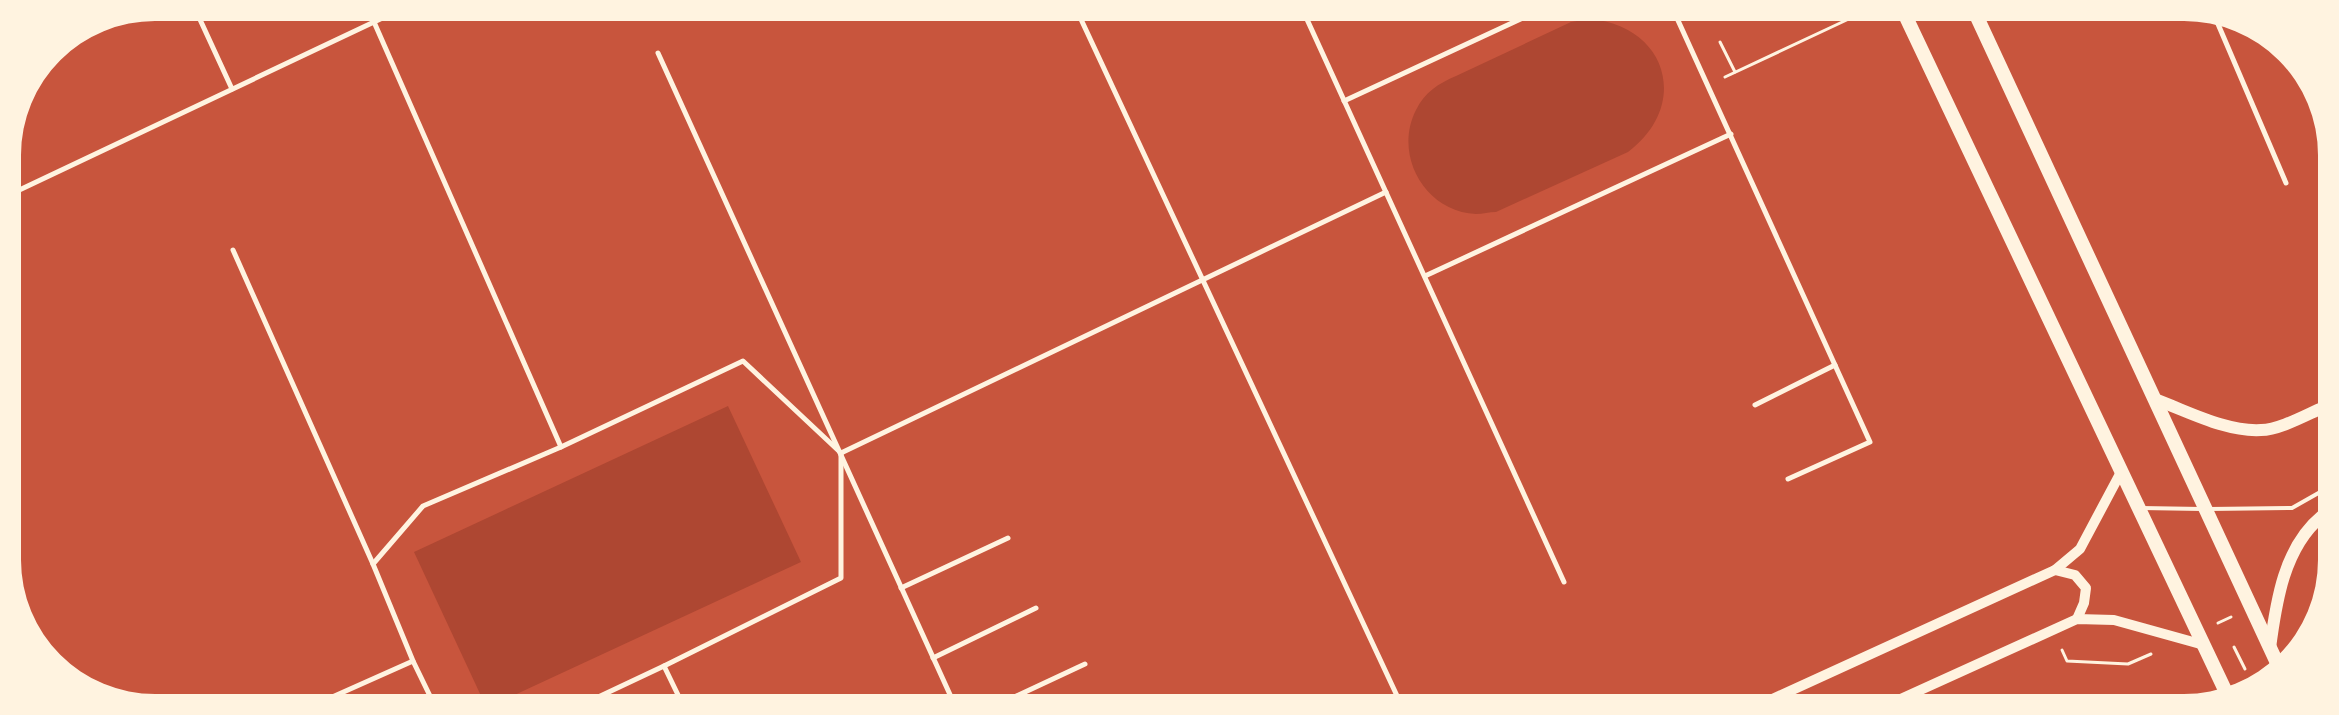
<svg xmlns="http://www.w3.org/2000/svg" width="2339" height="715" viewBox="0 0 2339 715" font-family="Inter,sans-serif">
  <style>
    .green { fill: #ae4732 }
    .lines { fill: none; stroke-linecap: round; stroke-linejoin: round }
    .path { stroke: #fff3e0; stroke-width: 3 }
    .service { stroke: #fff3e0; stroke-width: 4 }
    .minor { stroke: #fff3e0; stroke-width: 5 }
    .secondary { stroke: #fff3e0; stroke-width: 10 }
    .primary { stroke: #fff3e0; stroke-width: 12 }
    .trunk { stroke: #fff3e0; stroke-width: 14 }
  </style>
  <rect width="100%" height="100%" fill="#c8553d"/>
  <g class="green">
    <path d="M1589 19C1667 25 1691 105 1628 152L1496 212C1489 212 1483 214 1476 214 1425 212 1393 155 1416 110 1424 93 1439 83 1456 76L1571 22Z"/>
    <polygon points="728,406 801,562 508,698 482,698 414,552"/>
  </g>
  <g class="lines">
    <g class="path">
      <polyline points="1720,42 1735,72"/>
      <polyline points="1725,77 1853,17"/>
      <polyline points="2218,623 2231,617"/>
      <polyline points="2234,647 2245,669"/>
      <polyline points="2062,650 2067,661 2128,664 2151,654"/>
    </g>
    <g class="service">
      <polyline points="2141,508 2202,509"/>
      <polyline points="2209,509 2292,508 2322,491"/>
    </g>
    <g class="minor">
      <polyline points="197,13 232,89"/>
      <polyline points="1079,15 1399,700"/>
      <polyline points="1305,15 1564,582"/>
      <polyline points="1676,16 1870,442 1788,479"/>
      <polyline points="2215,17 2286,183"/>
      <polyline points="374,22 561,447"/>
      <polyline points="658,53 952,699"/>
      <polyline points="1344,101 1527,16"/>
      <polyline points="13,193 393,13"/>
      <polyline points="233,250 373,564 413,661 431,698"/>
      <polyline points="1425,276 1731,134"/>
      <polyline points="1755,405 1835,365"/>
      <polyline points="841,453 1386,192"/>
      <polyline points="373,564 423,506 561,447 743,361 841,453 841,578 664,666 594,699"/>
      <polyline points="901,588 1008,538"/>
      <polyline points="933,658 1036,608"/>
      <polyline points="664,666 680,699"/>
      <polyline points="330,698 413,661"/>
      <polyline points="1008,700 1085,664"/>
    </g>
    <g class="secondary">
      <polyline points="2055,570 2075,575 2086,588 2084,603 2077,619"/>
      <polyline points="1768,701 2055,570 2080,549 2121,472"/>
      <polyline points="1894,702 2077,619 2114,620 2204,645"/>
    </g>
    <g class="primary">
      <path d="M2154 399C2188 411 2225 432 2261 430 2279 430 2306 415 2322 408"/>
      <path d="M2270 648C2276 602 2284 547 2322 516"/>
    </g>
    <g class="trunk">
      <polyline points="1906,17 2225,690"/>
      <polyline points="1977,17 2278,665"/>
    </g>
  </g>
  <path d="M0 0H2339V715H0ZM155 21H2184A134 134 0 0 1 2318 155V560A134 134 0 0 1 2184 694H155A134 134 0 0 1 21 560V155A134 134 0 0 1 155 21Z" fill="#fff3e0" fill-rule="evenodd"/>
</svg>
